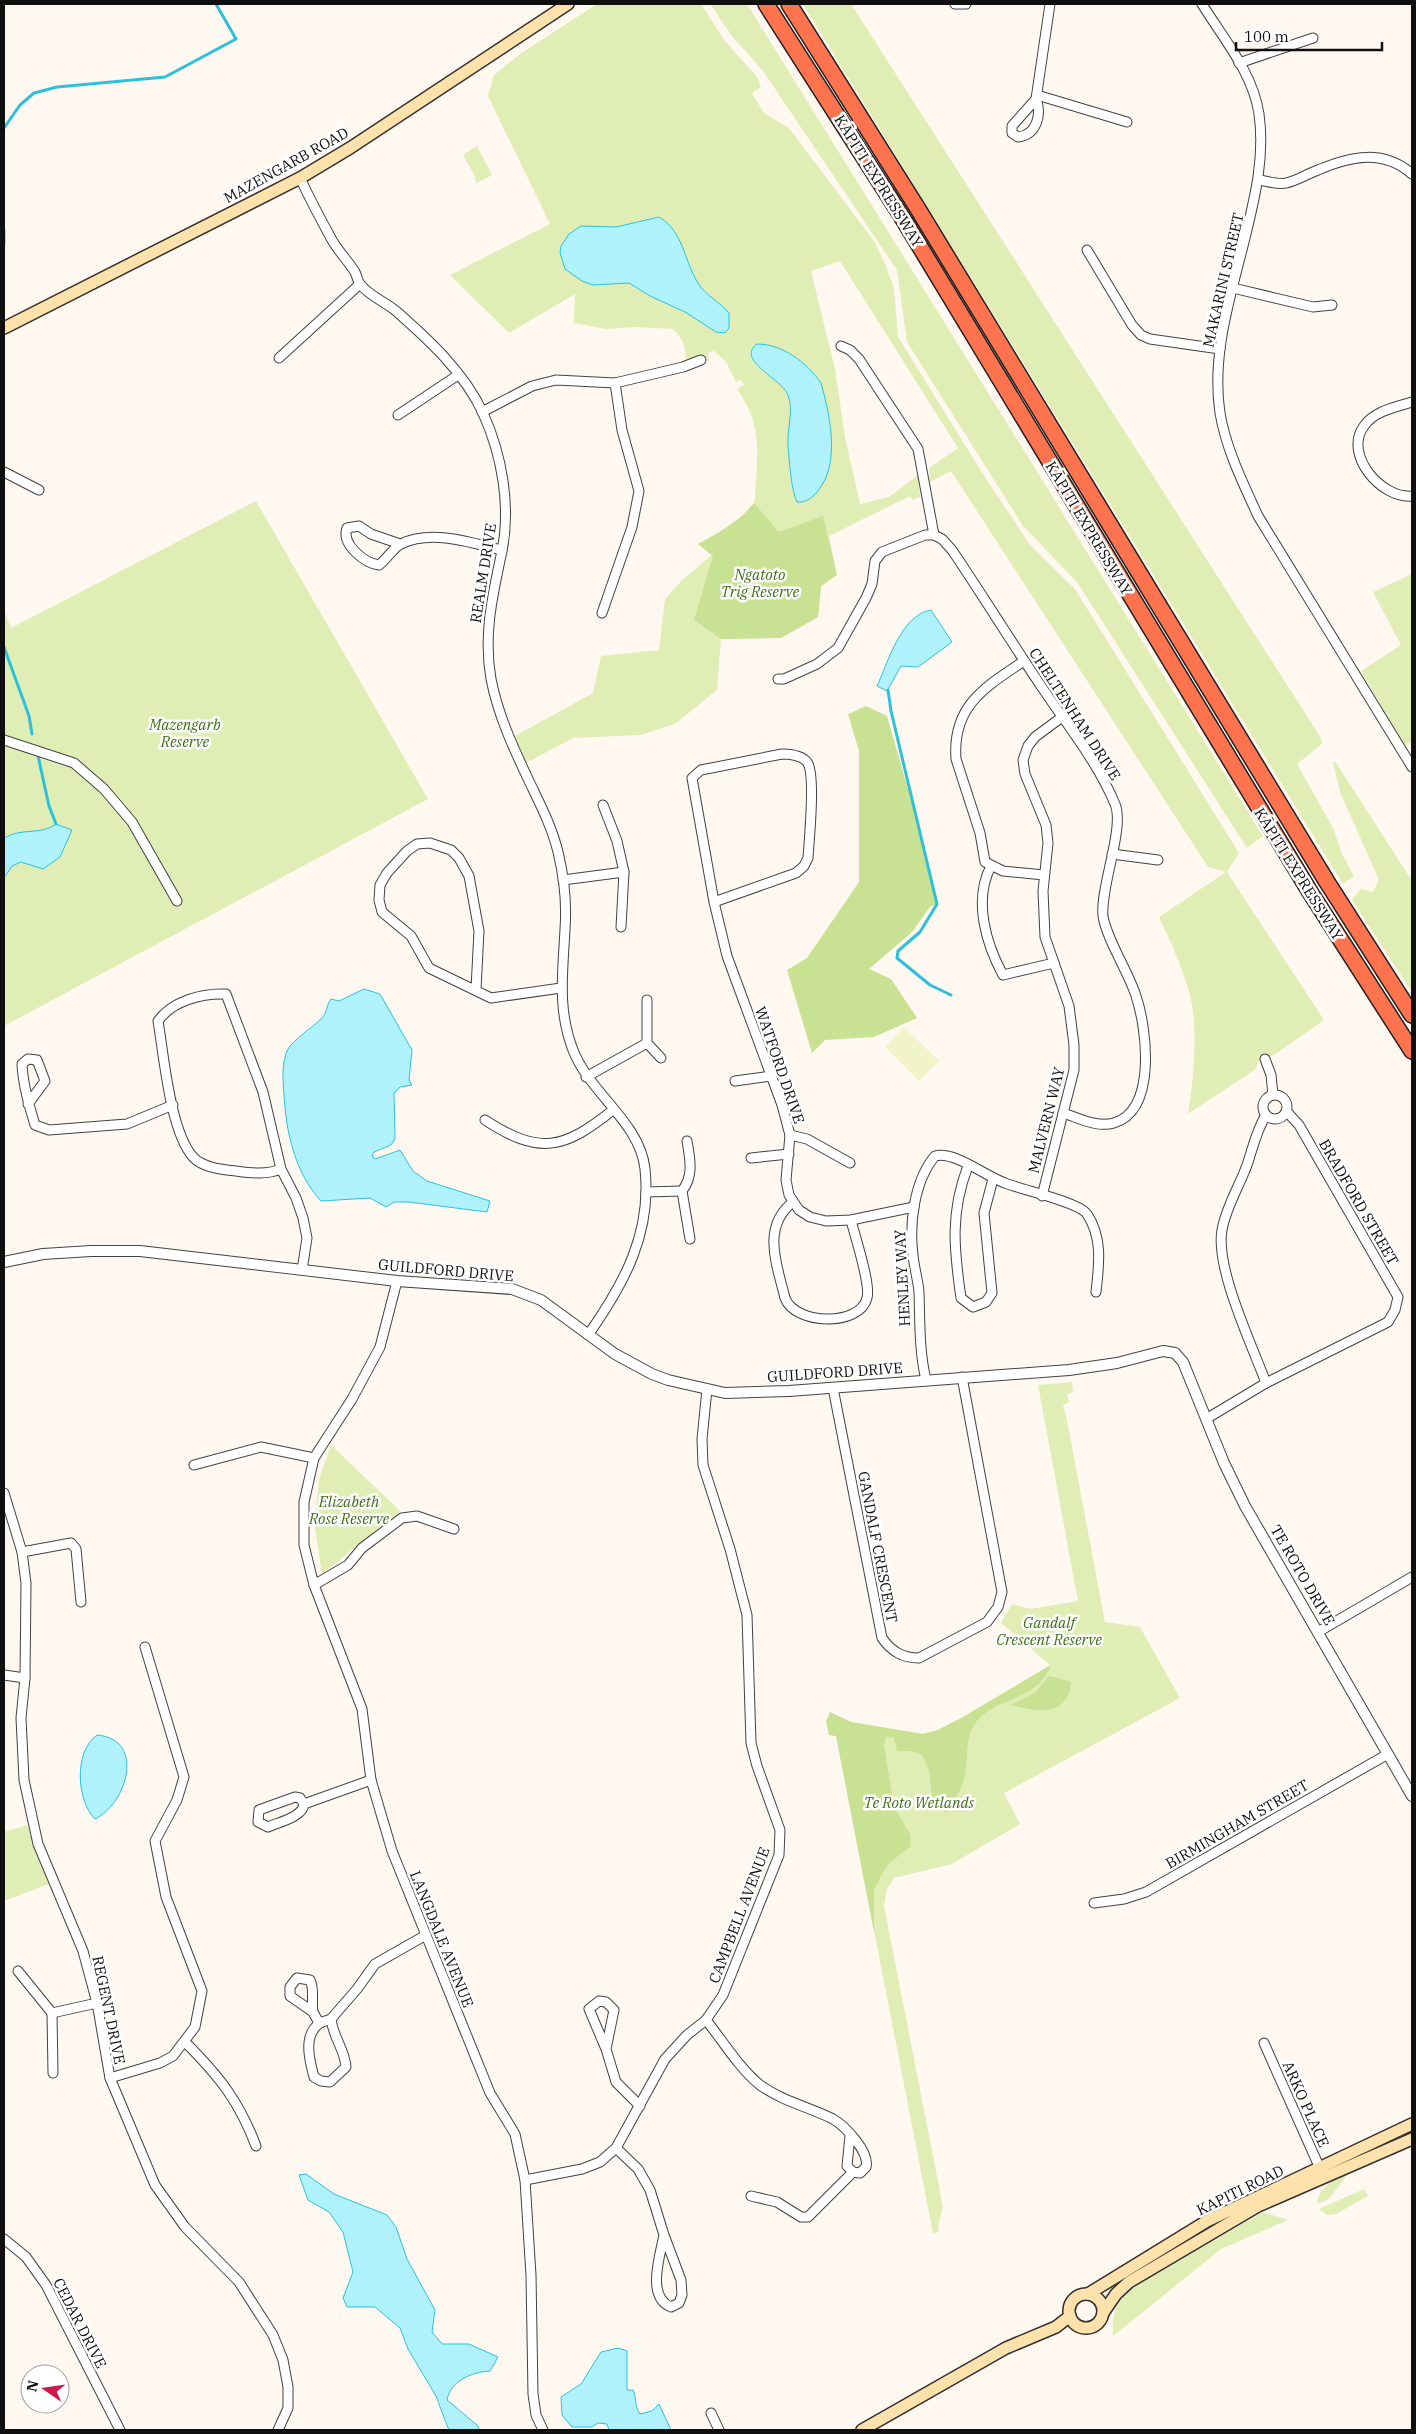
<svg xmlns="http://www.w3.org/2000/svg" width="1416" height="2434" viewBox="0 0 1416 2434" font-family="'IBM Plex Serif',serif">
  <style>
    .green { fill: #e0eeb5; fill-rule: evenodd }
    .forest { fill: #c9e192 }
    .pitch { fill: #f0f4c8 }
    .water { fill: #aff2fc; stroke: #2ec0db }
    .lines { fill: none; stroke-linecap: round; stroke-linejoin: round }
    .stream { stroke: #2ec0db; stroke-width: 3 }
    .minor-casing { stroke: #424242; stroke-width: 11 }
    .tertiary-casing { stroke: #424242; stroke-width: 12 }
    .secondary-casing { stroke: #313131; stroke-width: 14 }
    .motorway-casing { stroke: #202020; stroke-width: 18 }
    .minor { stroke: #fff; stroke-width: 9 }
    .tertiary { stroke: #fff; stroke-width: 10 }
    .secondary { stroke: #ffe1ab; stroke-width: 11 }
    .motorway { stroke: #ff744e; stroke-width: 15 }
    .labels { text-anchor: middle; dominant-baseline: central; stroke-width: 5; stroke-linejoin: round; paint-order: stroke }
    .street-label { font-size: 15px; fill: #0f0f0f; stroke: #fff }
    .park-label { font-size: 15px; font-style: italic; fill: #3e6e17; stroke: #fff }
  </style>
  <rect width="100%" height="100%" fill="#fff8f0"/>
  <g class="green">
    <path d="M597 4H701L725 41 757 77 761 87 752 93 764 113 789 128 874 241 884 261 894 288 898 337 983 474 1030 545 1075 589 1239 853 1227 872 1324 1020 1274 1055 1258 1061 1256 1069 1188 1114C1194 1080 1198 1028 1190 995 1182 967 1171 942 1159 917L1226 872 1208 867 951 471 930 482 929 468 958 448 840 261 811 271 835 369 845 437 860 504 889 497 918 475 920 497 912 500 910 496 829 536 837 575 821 586 818 617 781 638 721 639 717 690 675 724 640 735 573 738 526 763 515 736 593 693 601 656 659 650 665 599 682 580 712 555 698 544C717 534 744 524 754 503 756 498 755 487 756 481 758 443 760 422 737 389L744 385 741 380 736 382 726 362 714 351 708 352 709 363 704 354 685 364C687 349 684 340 673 329L636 327 606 329 574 323 575 294 509 333 450 275 550 224 488 96 494 75 520 54ZM752 348C782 356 802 356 821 383 831 420 845 483 801 502L794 495 791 480 788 444 791 406 787 393 776 379 758 366 750 352Z"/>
    <polygon points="710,4 747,4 1263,836 1247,848 1077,582 1023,526 907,342 897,270 763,71 732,36"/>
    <polygon points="803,4 851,4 1321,738 1322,744 1297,764 1333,828 1342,854 1354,876 1343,884"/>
    <polygon points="477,146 492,175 477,183 474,179 476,178 463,155"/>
    <polygon points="256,501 428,799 4,1026 4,610 11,628"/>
    <polygon points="1412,574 1412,741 1405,746 1361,671 1401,645 1373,592"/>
    <polygon points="1335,761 1412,881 1412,992 1352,900 1361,889 1373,892 1379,880 1340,792 1333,762"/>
    <polygon points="1072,1382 1073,1392 1067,1395 1069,1402 1063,1405 1066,1415 1105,1622 1140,1627 1180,1698 1004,1793 1020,1824 952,1864 894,1878 887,1889 884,1906 943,2207 938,2225 939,2232 933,2233 836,1736 829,1735 826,1722 830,1712 851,1722 923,1734 938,1730 963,1717 1050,1665 1001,1623 1012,1604 1030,1609 1078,1601 1038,1385"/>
    <polygon points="331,1445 400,1511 322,1574 314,1521 319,1480"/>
    <polygon points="27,1825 49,1884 4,1901 4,1832"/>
    <path d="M1350 2171 1329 2199 1317 2204C1318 2186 1337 2178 1350 2171Z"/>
    <polygon points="1364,2189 1368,2196 1336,2214 1327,2215 1319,2209"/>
    <path d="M1263 2212 1288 2220 1221 2249 1113 2336C1111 2318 1116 2302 1129 2290Z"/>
  </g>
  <g class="forest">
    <path d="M754 503 778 531H782L823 516 837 575 821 586 818 617 781 638 721 639 694 620 713 556 698 544C720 532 738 522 754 503Z"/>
    <polygon points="866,706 887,716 912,803 937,904 930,907 912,932 869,969 891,979 917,1018 874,1037 825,1040 812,1053 787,970 807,958 859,882 859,751 848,714"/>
    <path d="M1051 1665C1038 1701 997 1696 976 1722 965 1736 968 1759 965 1775 962 1790 954 1801 946 1813L932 1796 929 1770 922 1755 912 1751H897L894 1738 886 1737 884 1745 894 1807 910 1834 911 1846 888 1864 874 1889V1932L836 1736 829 1735 826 1722 830 1712 851 1722 923 1734 938 1730 963 1717Z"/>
    <path d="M1049 1676 1069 1681 1071 1683C1067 1720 1034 1710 1010 1705L1035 1693Z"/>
  </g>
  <polygon class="pitch" points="904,1027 939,1061 919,1081 885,1047"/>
  <g class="water">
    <path d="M659 217C684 232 684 261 698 283 705 295 720 302 729 313V328L725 333 716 332 685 312 650 296 629 283 593 285 582 281 565 269 560 253 561 246 569 234 581 226 616 227Z"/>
    <path d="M757 344C783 344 807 363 821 383 830 415 841 465 817 492 812 498 805 503 797 502 791 490 789 458 788 445 787 428 794 411 788 395 782 379 735 360 757 344Z"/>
    <path d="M931 610 952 642 918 667 901 666 887 691 877 686C888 662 901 615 931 610Z"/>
    <path d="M56 824 72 830 60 857 43 869 21 862 12 866 4 878V838C23 827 39 836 56 824Z"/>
    <path d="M364 989 380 994 412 1050 409 1080 412 1085 400 1087 394 1093 395 1139 391 1145 374 1152 372 1156 375 1159 400 1150 413 1171 427 1181 490 1201 487 1212 409 1202H394L386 1207 370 1198 321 1201C295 1173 286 1132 284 1095 283 1080 281 1063 288 1049 293 1040 314 1026 321 1019 328 1012 326 1005 331 999L339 1001Z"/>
    <path d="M97 1735C146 1739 127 1804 95 1819 76 1800 74 1751 97 1735Z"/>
    <path d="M306 2174 334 2194 387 2215 396 2227 407 2259 435 2310 432 2332 442 2344H469L498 2357 490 2371C472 2372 450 2381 447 2400L477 2425 480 2430H451L448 2428 436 2396 408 2349 400 2328 375 2307H347L343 2298 353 2272 343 2232 329 2212 308 2200 299 2175Z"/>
    <path d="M618 2348 627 2351V2390H633C637 2398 634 2405 640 2414L652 2411 659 2404 671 2430H609L607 2424 598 2423 592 2427H572L562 2415 561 2397 581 2384 601 2352Z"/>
  </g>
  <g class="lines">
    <g class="stream">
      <polyline points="4,128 20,105 34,93 57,87 165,77 236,39 216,4"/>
      <polyline points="4,230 4,244"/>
      <polyline points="4,647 29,716 32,734"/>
      <polyline points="888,690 891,711 937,904 920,932 898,951 897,958 930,985 951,995"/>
      <polyline points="38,756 49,806 56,824"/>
    </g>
    <g class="minor-casing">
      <g id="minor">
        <polyline points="955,4 966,4"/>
        <path d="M1202 4C1223 38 1253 73 1259 114 1265 157 1255 197 1245 238 1231 295 1211 354 1220 413 1226 449 1243 483 1258 516L1412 767"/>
        <polyline points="1239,63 1313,38"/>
        <polyline points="1037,95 1127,122"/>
        <path d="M1036 99 1012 126V133L1018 137C1037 135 1042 114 1036 99L1050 4"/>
        <path d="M300 178C310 199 321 220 332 240 339 252 348 261 355 272 357 276 357 280 360 284 368 295 385 302 396 311 429 340 464 372 483 413 502 455 511 506 502 551 493 594 483 634 491 679 498 715 513 747 529 781 540 804 552 827 558 852 564 877 567 903 565 929 563 971 557 1009 573 1050 590 1094 640 1122 645 1169 652 1233 624 1284 588 1335"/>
        <path d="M1259 180C1267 181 1278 185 1286 183 1297 181 1307 174 1318 170 1351 156 1383 149 1412 174"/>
        <polyline points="1087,250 1132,325 1141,335 1150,339 1220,349"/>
        <polyline points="1233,288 1313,307 1332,305"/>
        <polyline points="841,346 850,350 859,359 918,449 934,535"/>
        <polyline points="279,358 360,284"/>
        <path d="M1412 402C1396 407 1374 411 1364 426 1343 454 1381 499 1412 496"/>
        <polyline points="482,412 532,386 556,380 615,383 683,367 701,360"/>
        <polyline points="398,415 458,375"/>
        <polyline points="4,472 39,490"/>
        <path d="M400 544 371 534 359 526 347 528C341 544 364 563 379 565 386 560 395 546 401 544 432 529 471 543 502 550"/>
        <polyline points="602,613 632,527 639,491 622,430 615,383"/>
        <path d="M1024 661C985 687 952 706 956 759L980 833 985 862 1003 871 1044 875"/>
        <path d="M778 679H784L817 664 838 648 866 598 872 584 875 561 882 552 925 535H934L942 539 952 550C983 596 1012 643 1043 689 1068 726 1098 763 1115 804 1125 828 1100 887 1103 916 1106 938 1129 973 1136 996 1147 1029 1157 1110 1114 1123 1097 1128 1079 1118 1063 1113"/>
        <polyline points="4,740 74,763 104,789 132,822 177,901"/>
        <polyline points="603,805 617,841 624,872 621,927"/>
        <polyline points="1112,854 1158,860"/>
        <path d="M991 866C973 900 986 944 1003 975L1054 963"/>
        <polyline points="563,880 624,872"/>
        <path d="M714 902 796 873 804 866 808 858C809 841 816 773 807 762 801 755 791 754 782 754L701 770 692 778 714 902 727 956 782 1105 790 1135 786 1180 789 1195 799 1210 810 1217 826 1221 851 1220 914 1207"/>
        <polyline points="476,989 479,931 469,876 459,858 451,850 430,843 417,844 407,851 387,873 380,885 379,900 382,912 411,936 429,968 491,998 561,988"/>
        <polyline points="647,1000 647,1043 661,1058"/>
        <polyline points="1265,1059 1271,1075 1273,1095"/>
        <polyline points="586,1077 647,1043"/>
        <polyline points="735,1081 771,1076"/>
        <circle cx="1275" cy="1107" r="12"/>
        <path d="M28 1104 45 1081 37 1060 28 1059 22 1064C23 1085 29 1105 35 1125L49 1130 127 1124 173 1105"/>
        <path d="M1266 1115C1256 1131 1253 1148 1247 1165 1239 1187 1226 1207 1222 1230 1215 1268 1252 1345 1266 1383"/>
        <path d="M485 1120C540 1156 564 1149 613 1110"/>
        <polyline points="790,1135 807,1139 850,1163"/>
        <path d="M687 1141C690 1159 694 1176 682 1191L690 1239"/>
        <polyline points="751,1158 789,1154"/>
        <path d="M968 1166C950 1212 954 1250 961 1298L973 1307 986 1302 992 1293 984 1213 993 1179"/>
        <path d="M281 1169C266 1175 252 1173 236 1171 223 1170 203 1168 193 1157 170 1131 164 1056 158 1021 172 1001 202 993 226 994L263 1092 281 1169 296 1198 303 1218 307 1238 302 1270"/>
        <polyline points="646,1192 682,1191"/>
        <polyline points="1042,1196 1074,1070 1074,1045 1069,1006 1045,937 1043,891 1048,843 1046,825 1025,774 1023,760 1028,746 1035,737 1062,717"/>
        <path d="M793 1202C761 1227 777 1265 785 1298 795 1325 860 1327 867 1298 871 1284 855 1237 851 1220"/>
        <polyline points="397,1281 380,1347 352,1399 314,1458 304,1502 304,1545 314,1585 362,1709 371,1780 392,1851 490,2093 515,2134 525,2180 531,2275 533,2394 536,2415 543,2430"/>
        <path d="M926 1380C919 1350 920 1322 919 1292 918 1280 914 1267 913 1255 909 1224 914 1181 935 1156 955 1151 985 1176 1005 1183 1022 1190 1079 1202 1087 1214 1103 1238 1099 1265 1096 1292"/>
        <path d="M833 1388 882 1638C892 1652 903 1658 919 1658L987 1622 998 1607 1002 1592 962 1377"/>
        <polyline points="1206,1419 1266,1383 1388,1322 1395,1310 1398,1297 1299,1125 1287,1112"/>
        <polyline points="194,1465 261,1447 314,1458"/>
        <polyline points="4,1493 22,1552 26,1583 25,1678 21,1718 24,1780 38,1844 83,1951 97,2003 110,2078 155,2185 185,2227 239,2282 273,2335 283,2360 288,2387 288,2408 278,2430"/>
        <polyline points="22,1552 71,1543 76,1549 81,1602"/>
        <polyline points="314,1585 348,1565 362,1548 402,1518 417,1516 454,1529"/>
        <polyline points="1318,1632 1412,1577"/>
        <polyline points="4,1675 25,1678"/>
        <path d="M304 1804 300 1798 295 1797 259 1810 258 1822 268 1827C279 1822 303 1817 304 1804L371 1780"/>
        <polyline points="1094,1903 1124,1899 1146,1892 1388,1754"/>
        <polyline points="18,1971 52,2013 97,2003"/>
        <path d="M313 2012C311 2000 315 1990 310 1980L297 1978 290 1987V1996L313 2012 319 2023"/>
        <polyline points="52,2013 53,2073"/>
        <path d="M331 2019C328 2020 322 2022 320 2023 302 2035 310 2062 314 2077L321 2081 330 2082 346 2067C345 2050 333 2037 331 2019L357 1989 375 1964 426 1935"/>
        <path d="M706 2020C723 2041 739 2068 760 2085 782 2101 809 2107 833 2119 845 2126 870 2152 866 2167L860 2173 853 2172 847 2166 850 2136"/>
        <path d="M185 2042C219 2076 239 2101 256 2146"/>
        <polyline points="1264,2043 1322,2173"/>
        <polyline points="606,2049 614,2010 606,2002 599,2001 589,2009 606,2049 616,2082 640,2106"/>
        <polyline points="110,2078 160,2063 173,2056 195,2027 202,1991 166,1897 155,1841 177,1800 184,1777 145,1647"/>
        <path d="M616 2148 638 2169 650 2190 664 2235 681 2280 682 2295 679 2303 671 2307C646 2297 660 2256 664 2235"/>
        <polyline points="525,2180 582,2169 600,2162 616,2148 665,2059 687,2035 706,2020 723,1995 779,1855 780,1830 757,1766 751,1743 747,1615 730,1549 703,1465 702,1439 707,1389"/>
        <polyline points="751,2196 777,2202 801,2217 808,2217 853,2172"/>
        <polyline points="4,2239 26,2257 46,2285 120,2430"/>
        <polyline points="711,2413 719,2430"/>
      </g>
    </g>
    <g class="tertiary-casing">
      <polyline id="tertiary" points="4,1262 43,1254 91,1251 140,1251 397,1281 512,1289 541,1300 615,1354 652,1374 668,1380 725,1393 789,1391 1069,1370 1117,1363 1163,1351 1175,1353 1183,1362 1224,1463 1245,1506 1412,1796"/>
    </g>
    <g class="secondary-casing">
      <g id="secondary">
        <polyline points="4,328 300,178 350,148 568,4"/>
        <circle cx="1086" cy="2311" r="17"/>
        <polyline points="1088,2294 1207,2221 1412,2124"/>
        <polyline points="1103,2313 1116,2294 1129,2282 1258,2206 1412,2139"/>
        <polyline points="862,2430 1006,2348 1056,2327 1070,2316"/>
      </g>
    </g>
    <g class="motorway-casing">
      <g id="motorway">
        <polyline points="766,4 902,217 1310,892 1412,1051"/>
        <polyline points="789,4 918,209 1327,882 1412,1015"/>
      </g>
    </g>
    <use href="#minor" class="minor"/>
    <use href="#tertiary" class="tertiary"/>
    <use href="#secondary" class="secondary"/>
    <use href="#motorway" class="motorway"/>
  </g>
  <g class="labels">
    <g class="street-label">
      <text transform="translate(286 165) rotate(-29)">MAZENGARB ROAD</text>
      <text transform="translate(879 181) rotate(58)">KĀPITI EXPRESSWAY</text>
      <text transform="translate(1223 280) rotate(-77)">MAKARINI STREET</text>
      <text transform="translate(1089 528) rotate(59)">KĀPITI EXPRESSWAY</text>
      <text transform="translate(483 573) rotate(-81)">REALM DRIVE</text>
      <text transform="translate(1075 714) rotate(57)">CHELTENHAM DRIVE</text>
      <text transform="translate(1299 874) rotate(58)">KĀPITI EXPRESSWAY</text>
      <text transform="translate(780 1065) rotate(71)">WATFORD DRIVE</text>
      <text transform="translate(1046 1120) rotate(-76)">MALVERN WAY</text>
      <text transform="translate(1359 1202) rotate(60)">BRADFORD STREET</text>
      <text transform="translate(446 1270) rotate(5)">GUILDFORD DRIVE</text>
      <text transform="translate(902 1278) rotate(-93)">HENLEY WAY</text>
      <text transform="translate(835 1372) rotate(-4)">GUILDFORD DRIVE</text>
      <text transform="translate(878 1547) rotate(79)">GANDALF CRESCENT</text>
      <text transform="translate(1303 1575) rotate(60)">TE ROTO DRIVE</text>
      <text transform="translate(1237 1824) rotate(-30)">BIRMINGHAM STREET</text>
      <text transform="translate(739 1915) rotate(-69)">CAMPBELL AVENUE</text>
      <text transform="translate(442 1939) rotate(68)">LANGDALE AVENUE</text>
      <text transform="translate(109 2010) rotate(78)">REGENT DRIVE</text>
      <text transform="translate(1306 2104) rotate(66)">ARKO PLACE</text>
      <text transform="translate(1240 2190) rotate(-26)">KAPITI ROAD</text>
      <text transform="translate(80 2323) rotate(63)">CEDAR DRIVE</text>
    </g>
    <g class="park-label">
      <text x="760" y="574">Ngatoto<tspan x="760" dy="17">Trig Reserve</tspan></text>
      <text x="185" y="724">Mazengarb<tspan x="185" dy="17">Reserve</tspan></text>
      <text x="349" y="1501">Elizabeth<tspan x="349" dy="17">Rose Reserve</tspan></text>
      <text x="1049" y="1622">Gandalf<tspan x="1049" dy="17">Crescent Reserve</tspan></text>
      <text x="919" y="1802">Te Roto Wetlands</text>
    </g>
  </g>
  <rect width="1416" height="2434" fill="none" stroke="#0f0f0f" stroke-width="10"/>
  <g transform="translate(45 2389) rotate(283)"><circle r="24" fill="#ffffff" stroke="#9f9f9f"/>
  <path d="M0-4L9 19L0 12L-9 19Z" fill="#ce174c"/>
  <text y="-8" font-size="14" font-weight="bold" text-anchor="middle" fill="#0f0f0f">N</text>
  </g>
  <path d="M1236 42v8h146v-8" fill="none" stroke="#0f0f0f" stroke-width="2.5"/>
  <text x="1244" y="42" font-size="15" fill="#0f0f0f" stroke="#ffffff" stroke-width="4" paint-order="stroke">100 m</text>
</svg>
